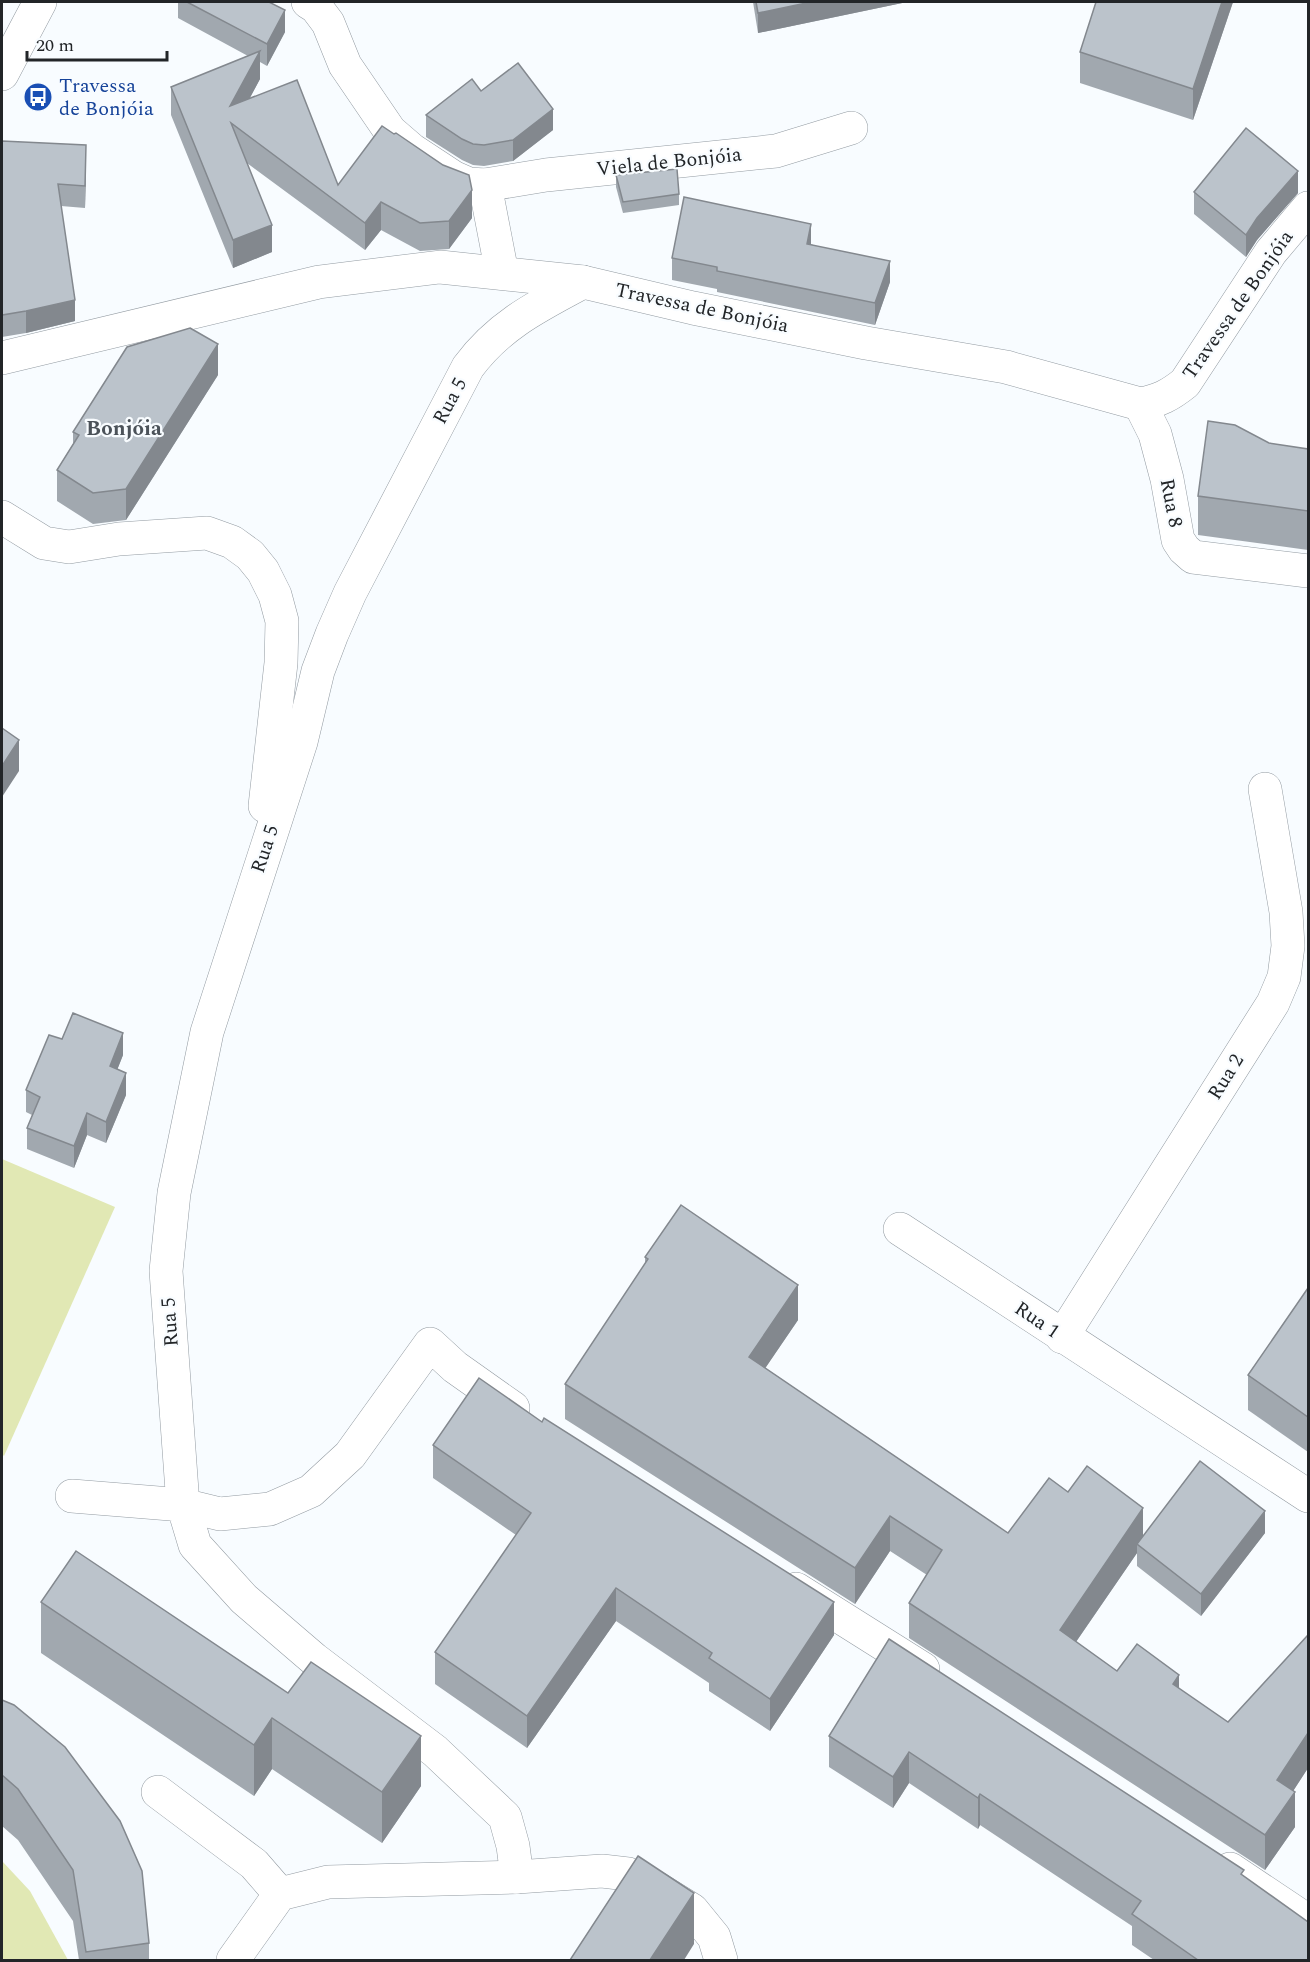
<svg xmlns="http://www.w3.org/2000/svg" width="1310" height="1962" viewBox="0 0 1310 1962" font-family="Spectral,serif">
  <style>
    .green { fill: #e1e8b4 }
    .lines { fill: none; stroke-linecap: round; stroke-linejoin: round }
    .pedestrian-casing { stroke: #939ba2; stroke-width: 34 }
    .minor-casing { stroke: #939ba2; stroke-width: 34 }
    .pedestrian { stroke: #fff; stroke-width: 33 }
    .minor { stroke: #fff; stroke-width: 33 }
    .wall { fill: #a1a8af }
    .shaded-wall { fill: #83888e }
    .building { fill: #bbc3cb; stroke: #83888e; stroke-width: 1.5 }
    .labels { text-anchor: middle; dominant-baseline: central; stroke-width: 4.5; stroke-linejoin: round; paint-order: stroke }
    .transit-label { font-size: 20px; fill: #164399; stroke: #f8fcff; text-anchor: start }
    .street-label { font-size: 20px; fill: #222528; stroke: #f8fcff }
    .neighbourhood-label { font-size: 21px; font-weight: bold; fill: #4b5259; stroke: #f8fcff }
  </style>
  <rect width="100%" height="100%" fill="#f8fcff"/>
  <g class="green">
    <polygon points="2,1159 115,1207 4,1456 2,1454"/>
    <polygon points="2,1861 30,1891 68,1960 2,1960"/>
  </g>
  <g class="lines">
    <g class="pedestrian-casing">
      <polyline id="pedestrian" points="308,2 316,7 328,23 345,65 390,131 412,150 453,177 469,184 485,185 546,175 776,151 851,128"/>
    </g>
    <g class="minor-casing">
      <g id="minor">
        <polyline points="2,74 40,2"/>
        <polyline points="485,185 502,273"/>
        <path d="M2 358 319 282 440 267 583 282 693 308 866 343 1006 367 1140 404C1159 401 1170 395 1185 383L1271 252 1308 208"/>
        <polyline points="1140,404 1155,434 1167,479 1178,540 1184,549 1193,557 1308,571"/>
        <polyline points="2,517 44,543 69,547 119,539 207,533 232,542 250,555 263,571 275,595 282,621 281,663 265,806"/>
        <polyline points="900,1229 1308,1496"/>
        <polyline points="1062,1337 1273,1003 1284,977 1288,946 1286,912 1265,789"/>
        <path d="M513 1408 455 1367 430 1344 350 1455 311 1491 270 1509 220 1514 183 1505 166 1271 174 1193 207 1032 301 742 318 671 332 634 350 593 468 367C499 325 538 306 583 282"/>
        <polyline points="72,1496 183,1505 195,1545 244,1599 314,1659 435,1751 505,1817 513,1846 517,1877"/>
        <polyline points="796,1589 923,1669"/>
        <polyline points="158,1792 254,1864 280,1894"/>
        <polyline points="1230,1869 1308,1921"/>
        <polyline points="233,1960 280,1894 328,1882 517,1877 602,1871 628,1874 658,1889 692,1910 714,1937 721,1960"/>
      </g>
    </g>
    <use href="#pedestrian" class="pedestrian"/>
    <use href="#minor" class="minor"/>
  </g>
  <g class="wall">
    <polygon points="178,2 269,2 285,32 267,66 260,62 260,79 249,99 338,185 472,218 449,249 420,251 381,230 365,250 247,163 272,252 233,268 171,115 171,87 248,56 178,18"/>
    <polygon points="753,2 907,2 758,33"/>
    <polygon points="1108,2 1233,2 1193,120 1080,83 1080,52"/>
    <polygon points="481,91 553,130 513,161 484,166 473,165 462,160 426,137 426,115"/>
    <polygon points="2,141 86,167 85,208 61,206 75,321 26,333 2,337"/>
    <polygon points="616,175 679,194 679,205 623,213 616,187"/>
    <polygon points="1194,192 1298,193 1257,240 1246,257 1194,214"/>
    <polygon points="811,244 890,282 875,325 717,292 717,289 672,280 672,258"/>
    <polygon points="218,375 126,520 93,524 57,501 57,470 73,444 73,432"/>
    <polygon points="1269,443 1308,449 1308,550 1198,535 1198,496"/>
    <polygon points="62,1039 123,1055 117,1070 126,1095 106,1143 87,1135 74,1168 27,1149 27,1128 32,1115 26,1112 26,1090"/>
    <polygon points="645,1257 798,1320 765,1368 1008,1533 1068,1492 1143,1536 1265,1533 1201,1616 1137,1566 1137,1553 1076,1642 1117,1671 1179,1689 1228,1722 1308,1635 1308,1768 1293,1791 1295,1827 1265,1870 909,1638 909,1603 927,1575 890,1551 855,1604 565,1419 565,1384 645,1264"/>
    <polygon points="1308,1288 1308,1452 1248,1410 1248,1375"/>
    <polygon points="433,1445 834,1635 770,1731 709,1691 709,1683 616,1621 527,1748 435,1684 435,1652 516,1535 433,1478"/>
    <polygon points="41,1602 288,1693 421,1786 382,1843 272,1769 254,1796 41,1653"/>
    <polygon points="889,1639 1244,1877 1308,1960 1154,1960 1132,1945 1132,1926 980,1825 978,1829 909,1783 893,1808 829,1767 829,1736"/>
    <polygon points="2,1700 149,1943 149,1960 79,1960 73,1921 18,1840 2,1826"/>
  </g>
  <g class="shaded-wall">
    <polygon points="811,2 907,2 758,33 758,13"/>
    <polygon points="1222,2 1233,2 1193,120 1193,89"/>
    <polygon points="285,10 285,32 267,66 267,44"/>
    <polygon points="260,51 260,79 235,126 230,106"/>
    <polygon points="553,109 553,130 513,161 513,140"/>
    <polygon points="86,145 86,167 85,208 85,186"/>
    <polygon points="1298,171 1298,193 1257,240 1246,257 1246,235 1257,218"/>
    <polygon points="472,190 472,218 449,249 449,221"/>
    <polygon points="381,202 381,230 365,250 365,223"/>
    <polygon points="811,224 811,246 807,244"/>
    <polygon points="272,225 272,252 233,268 233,240"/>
    <polygon points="890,261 890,282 875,325 875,303"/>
    <polygon points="75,300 75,321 26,333 26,311"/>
    <polygon points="218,344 218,375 126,520 126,489"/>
    <polygon points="19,740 19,771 2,797 2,766"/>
    <polygon points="123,1033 123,1055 110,1088 110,1066"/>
    <polygon points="126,1073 126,1095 106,1143 106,1122"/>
    <polygon points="87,1113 87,1135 74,1168 74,1146"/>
    <polygon points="798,1285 798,1320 749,1392 749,1357"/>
    <polygon points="1143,1508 1143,1543 1137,1544 1137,1553 1060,1665 1060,1630"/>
    <polygon points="1265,1511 1265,1533 1201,1616 1201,1594"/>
    <polygon points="890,1516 890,1551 855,1604 855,1568"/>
    <polygon points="616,1588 616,1621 527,1748 527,1716"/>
    <polygon points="834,1602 834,1635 770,1731 770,1699"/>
    <polygon points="1179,1675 1179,1710 1173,1684"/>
    <polygon points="272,1718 272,1769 254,1796 254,1745"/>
    <polygon points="1308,1733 1308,1768 1277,1816 1277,1780"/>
    <polygon points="421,1736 421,1786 382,1843 382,1792"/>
    <polygon points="909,1752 909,1783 893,1808 893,1777"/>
    <polygon points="1295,1792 1295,1827 1265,1870 1265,1835"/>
    <polygon points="980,1794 980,1825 978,1829 978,1798"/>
    <polygon points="694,1893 694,1944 684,1960 650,1960"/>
  </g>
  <g class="building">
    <polygon points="187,2 269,2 285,10 267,44"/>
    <polygon points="756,2 811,2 758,13"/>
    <polygon points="1096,2 1222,2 1193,89 1080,52"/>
    <polygon points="260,51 230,106 297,80 338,185 382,126 394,134 396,133 443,165 469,175 472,190 449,221 420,223 381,202 365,223 231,123 272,225 233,240 171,87"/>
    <polygon points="518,63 553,109 513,140 484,145 473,144 462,139 426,115 472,79 481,91"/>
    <polygon points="1246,128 1298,171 1257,218 1246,235 1194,192"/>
    <polygon points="2,141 86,145 85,186 58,184 75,300 26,311 2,315"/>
    <polygon points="677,169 679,194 623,202 616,175"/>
    <polygon points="684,197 811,224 807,244 890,261 875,303 717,271 717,267 672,258"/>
    <polygon points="190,328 218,344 126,489 93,493 57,470 79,435 73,432 127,347"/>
    <polygon points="1208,421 1235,425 1269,443 1308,449 1308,511 1198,496"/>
    <polygon points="2,728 19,740 2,766"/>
    <polygon points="73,1013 123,1033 110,1066 126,1073 106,1122 87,1113 74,1146 27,1128 40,1097 26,1090 49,1035 62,1039"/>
    <polygon points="681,1205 798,1285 749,1357 1008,1533 1049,1478 1068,1492 1087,1466 1143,1508 1060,1630 1117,1671 1137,1644 1179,1675 1173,1684 1228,1722 1308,1635 1308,1733 1277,1780 1295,1792 1265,1835 909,1603 942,1550 890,1516 855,1568 565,1384 648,1259 645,1257"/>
    <polygon points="1308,1288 1308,1417 1248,1375"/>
    <polygon points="479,1378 542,1422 544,1418 834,1602 770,1699 709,1658 712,1653 616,1588 527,1716 435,1652 531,1513 433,1445"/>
    <polygon points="1200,1461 1265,1511 1201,1594 1137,1544"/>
    <polygon points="76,1551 288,1693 311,1662 421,1736 382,1792 272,1718 254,1745 41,1602"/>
    <polygon points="889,1639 1244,1870 1241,1874 1308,1922 1308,1960 1198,1960 1132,1914 1141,1901 980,1794 978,1798 909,1752 893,1777 829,1736"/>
    <polygon points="2,1700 14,1705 65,1747 120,1821 142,1871 149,1943 86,1952 73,1870 18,1789 2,1775"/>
    <polygon points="638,1856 694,1893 650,1960 570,1960"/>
  </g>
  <defs>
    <g id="bus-disc" transform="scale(1.5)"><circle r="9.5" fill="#1a4fb4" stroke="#f8fcff"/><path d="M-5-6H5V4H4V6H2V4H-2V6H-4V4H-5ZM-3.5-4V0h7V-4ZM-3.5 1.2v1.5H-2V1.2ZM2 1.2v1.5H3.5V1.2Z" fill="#fff"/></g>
  </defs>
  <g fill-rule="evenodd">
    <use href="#bus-disc" x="38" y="97"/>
  </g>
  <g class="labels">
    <g class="transit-label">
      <text x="59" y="86">Travessa<tspan x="59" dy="23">de Bonjóia</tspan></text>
    </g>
    <g class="street-label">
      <text transform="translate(669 162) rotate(-6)">Viela de Bonjóia</text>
      <text transform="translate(1238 305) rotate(-55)">Travessa de Bonjóia</text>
      <text transform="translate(702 308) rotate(12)">Travessa de Bonjóia</text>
      <text transform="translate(450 401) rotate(-62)">Rua 5</text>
      <text transform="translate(1171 503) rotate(79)">Rua 8</text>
      <text transform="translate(265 849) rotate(-72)">Rua 5</text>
      <text transform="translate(1226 1077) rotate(-58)">Rua 2</text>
      <text transform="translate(1037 1320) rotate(34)">Rua 1</text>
      <text transform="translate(170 1322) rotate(-94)">Rua 5</text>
    </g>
    <g class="neighbourhood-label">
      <text x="124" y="429">Bonjóia</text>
    </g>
  </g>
  <rect width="1310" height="1962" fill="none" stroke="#222528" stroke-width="6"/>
  <path d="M27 51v9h140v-9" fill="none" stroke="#222528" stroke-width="3"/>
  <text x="36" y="51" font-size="18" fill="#222528" stroke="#f8fcff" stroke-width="4.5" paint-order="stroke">20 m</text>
</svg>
